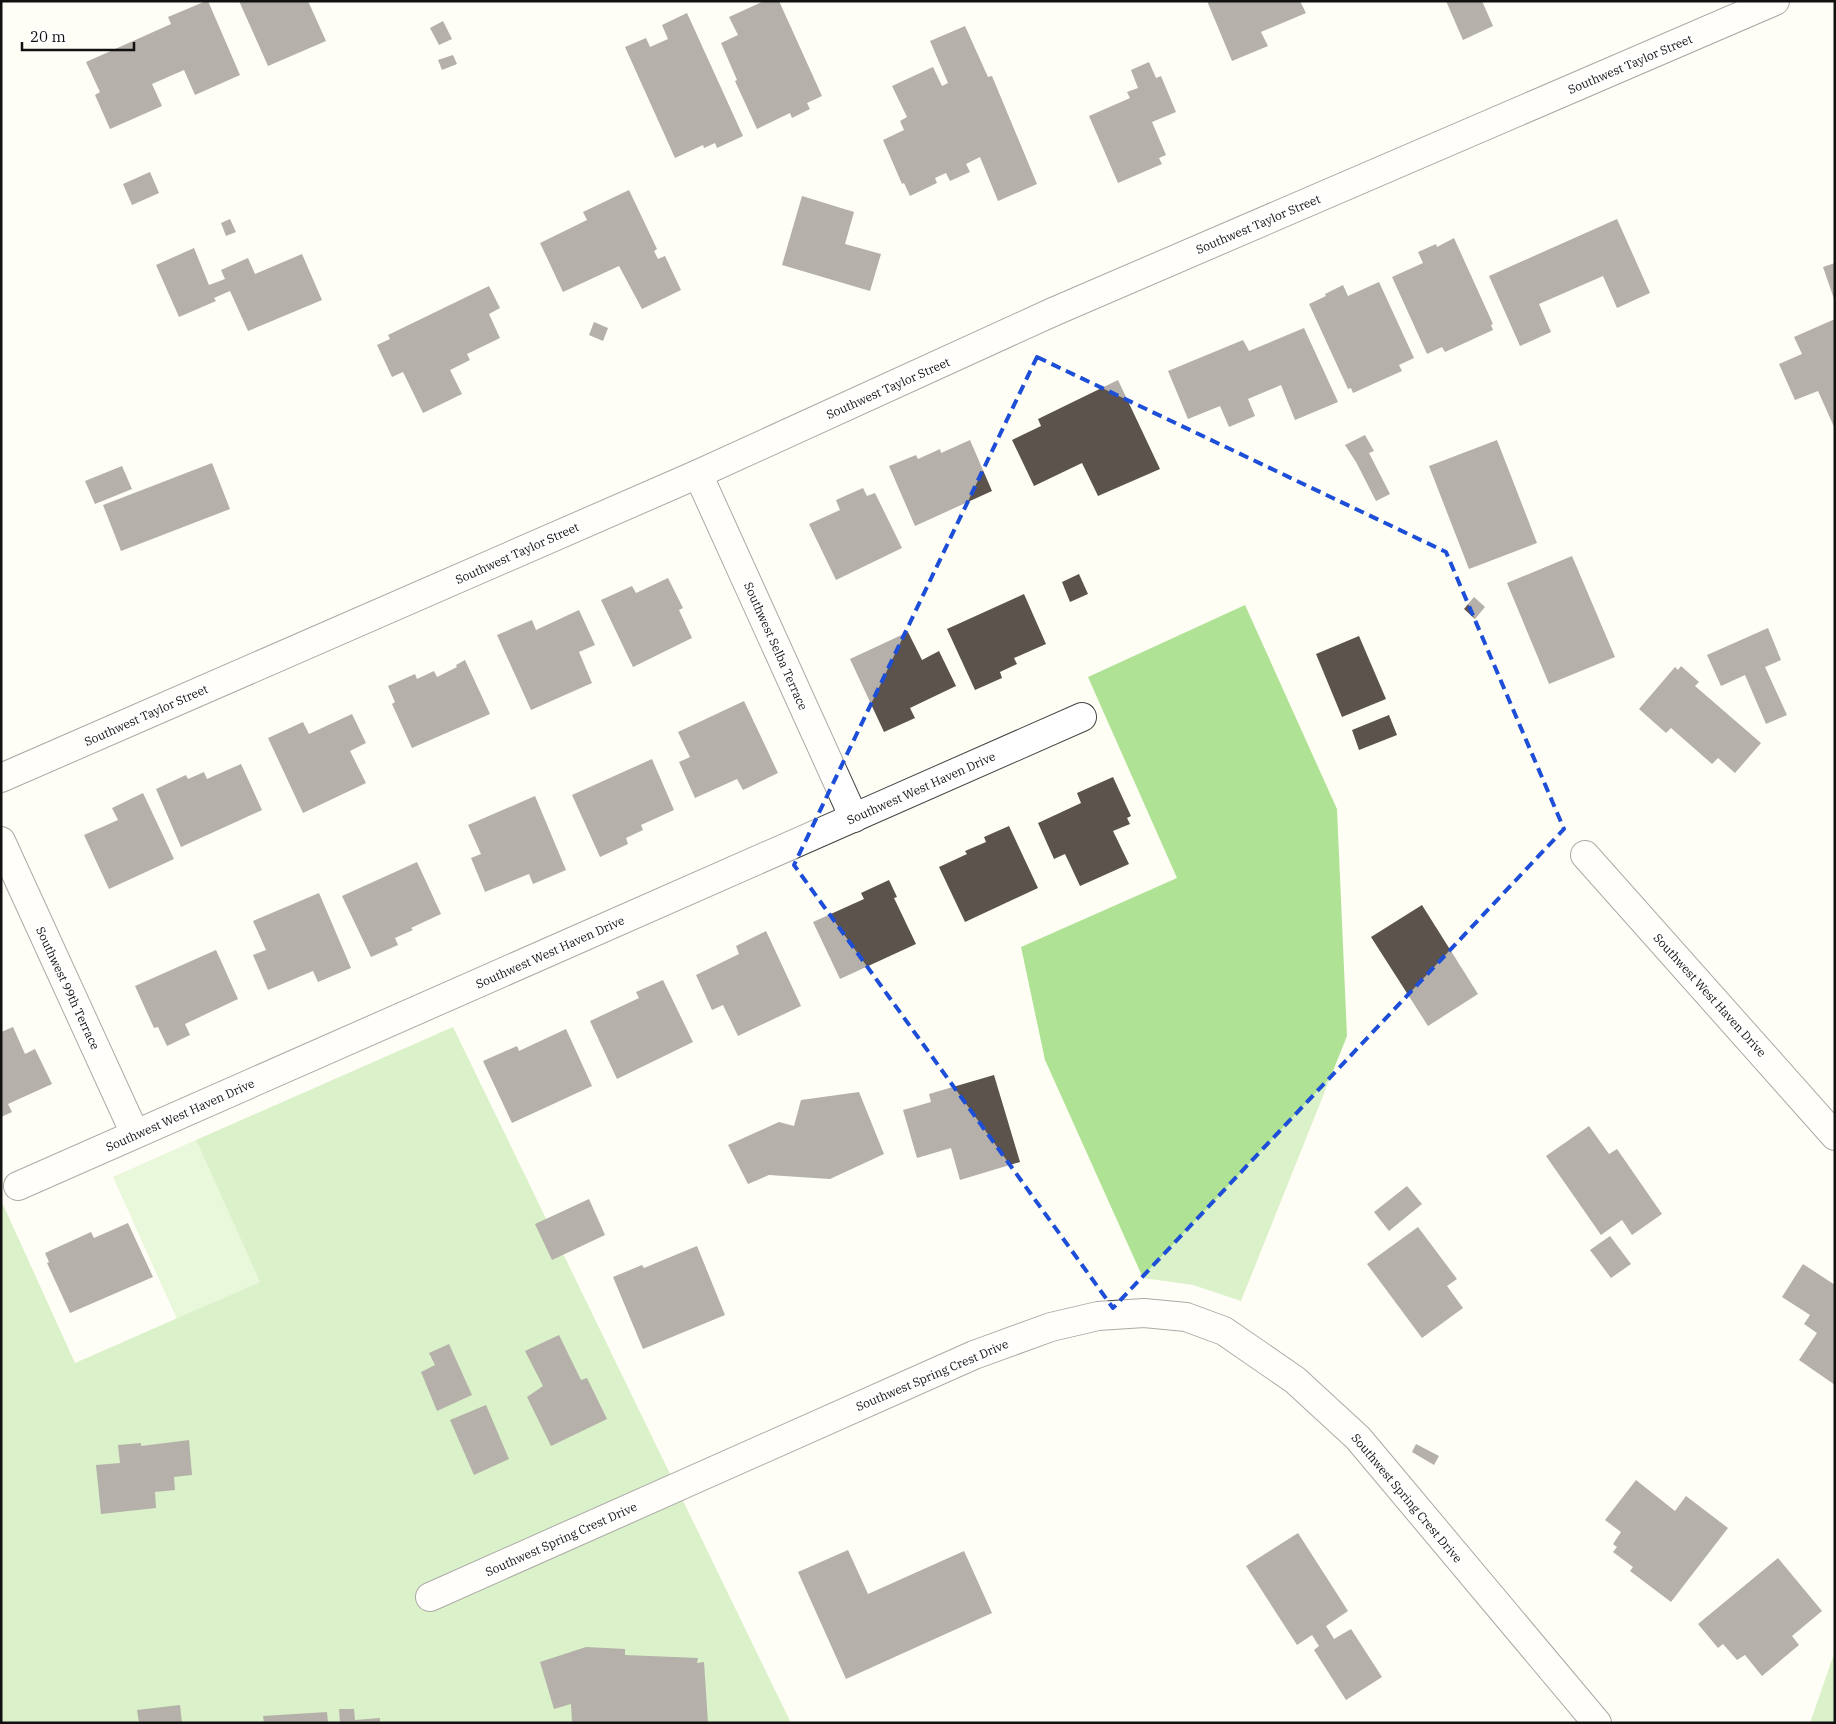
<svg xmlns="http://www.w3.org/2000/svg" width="1836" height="1724" viewBox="0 0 1836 1724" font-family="'IBM Plex Serif',serif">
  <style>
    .green { fill: #cfefb9 }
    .forest { fill: #b0e296 }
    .building { fill: #5b534c }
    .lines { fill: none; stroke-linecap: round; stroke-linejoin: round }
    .minor-casing { stroke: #444; stroke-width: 30 }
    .minor { stroke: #fff; stroke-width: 28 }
    .marked { fill: none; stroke: #1d4ed8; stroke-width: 4; stroke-dasharray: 10 6; stroke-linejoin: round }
    .labels { text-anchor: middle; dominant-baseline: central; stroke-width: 5; stroke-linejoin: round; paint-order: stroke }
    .street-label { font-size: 12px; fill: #111; stroke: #fff }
  </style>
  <rect width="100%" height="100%" fill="#fffef5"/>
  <polygon class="green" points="196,1140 260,1282 177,1319 113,1177"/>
  <g class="forest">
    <polygon points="1245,605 1337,809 1347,1036 1241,1301 1193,1285 1143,1278 1045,1060 1021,947 1177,878 1088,677"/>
    <polygon points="453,1027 791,1723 1,1723 1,1200 75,1363 260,1282 196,1140"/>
    <polygon points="1835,1651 1835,1723 1810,1723"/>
  </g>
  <g class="building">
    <polygon points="206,1 208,1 240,75 195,95 184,70 152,84 162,106 110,129 95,95 100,92 86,62 171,24 168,17"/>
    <polygon points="239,1 308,1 326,41 268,66"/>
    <polygon points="764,1 779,1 822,96 807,103 810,109 792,118 790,113 757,129 735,81 737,80 721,43 738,35 729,17"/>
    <polygon points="1207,1 1300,1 1306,13 1261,32 1268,46 1232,61"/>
    <polygon points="1446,1 1482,1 1493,26 1463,40"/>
    <polygon points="687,13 743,136 717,148 715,143 704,148 703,145 675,158 625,47 646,38 650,47 668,39 662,25"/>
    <polygon points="443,21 452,39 439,45 430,28"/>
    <polygon points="965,26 988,77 992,76 1037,184 998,201 980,157 966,164 970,172 950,181 946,173 935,178 937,183 910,196 904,183 902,184 883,140 904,130 900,121 907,117 892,86 933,67 942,86 948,83 930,41"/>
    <polygon points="453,55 457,64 442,70 438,60"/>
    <polygon points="1149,62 1156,78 1161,76 1176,112 1152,122 1166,155 1159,158 1162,164 1118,183 1089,116 1130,98 1127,92 1138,88 1131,70"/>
    <polygon points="150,172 159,193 132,205 123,184"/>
    <polygon points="629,190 657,249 654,251 658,259 665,256 681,290 642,309 619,266 563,292 540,243 587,220 583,212"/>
    <polygon points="802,196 854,212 845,244 881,254 870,291 782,265"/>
    <polygon points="230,219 236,232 226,236 221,223"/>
    <polygon points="1617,219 1650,293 1617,308 1603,276 1539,304 1551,332 1520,346 1489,276"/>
    <polygon points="1454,238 1493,324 1491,325 1493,330 1445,352 1442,347 1427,354 1392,277 1423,263 1418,252 1436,244 1437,247"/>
    <polygon points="194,248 209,285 225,279 221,270 248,258 255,274 302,254 322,300 248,331 230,291 214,298 216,301 179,317 156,265"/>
    <polygon points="1835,263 1835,299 1834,299 1823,267"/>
    <polygon points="1379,282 1414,358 1399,365 1402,371 1353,393 1351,388 1348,389 1309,304 1326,296 1325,294 1343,285 1348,296"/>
    <polygon points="489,286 500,308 489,314 500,338 467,354 470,360 450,370 462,394 423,413 403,372 392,377 377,345 390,339 388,335"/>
    <polygon points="1835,319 1835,429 1818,391 1795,400 1779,364 1802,354 1794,337"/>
    <polygon points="594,322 608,328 603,341 589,335"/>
    <polygon points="1304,328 1338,402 1295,420 1281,385 1248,399 1255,416 1229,427 1220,406 1188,419 1168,371 1243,340 1249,351"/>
    <polygon points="1118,380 1160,469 1098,496 1082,463 1034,486 1012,440 1041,426 1038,419"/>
    <polygon points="1365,435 1374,451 1369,453 1390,494 1376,501 1356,462 1345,445"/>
    <polygon points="970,440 992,491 915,526 889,466 916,455 918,459 940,449 941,453"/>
    <polygon points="1497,440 1537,543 1469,569 1429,466"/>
    <polygon points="212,463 230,509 121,551 103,505"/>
    <polygon points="122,466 132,489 95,504 85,481"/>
    <polygon points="863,488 867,496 875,493 902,548 836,580 809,524 840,510 836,500"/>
    <polygon points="1572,556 1615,657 1549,684 1507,583"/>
    <polygon points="1079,574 1088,594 1070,602 1062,582"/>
    <polygon points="668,578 683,608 679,610 692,638 633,667 601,600 632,586 636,593"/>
    <polygon points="1024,594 1046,644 1014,658 1017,664 1000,672 1002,678 975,690 947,629"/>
    <polygon points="1474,597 1485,607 1475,619 1464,609"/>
    <polygon points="579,610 595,645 579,652 592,683 531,710 497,635 532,620 536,630"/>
    <polygon points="1768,628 1781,660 1765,667 1787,715 1766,724 1745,675 1721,686 1707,655"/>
    <polygon points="908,632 922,660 939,651 956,686 910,708 915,718 884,732 850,659"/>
    <polygon points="1359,636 1386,699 1342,717 1316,654"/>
    <polygon points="465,660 490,714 412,748 392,704 395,702 388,686 415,674 417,679 434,671 437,677 457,667 456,665"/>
    <polygon points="1681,666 1699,682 1695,686 1761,743 1735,773 1718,758 1712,764 1671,728 1666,733 1639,709 1675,667 1678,670"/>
    <polygon points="744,701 778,773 743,790 737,779 695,798 679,762 690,757 678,732"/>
    <polygon points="352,714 366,743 350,751 366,783 303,813 268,738 303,722 309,734"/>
    <polygon points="1389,715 1397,735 1359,750 1352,730"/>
    <polygon points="652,759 674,810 641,825 643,830 626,838 628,844 600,857 572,795"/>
    <polygon points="241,764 262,810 181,847 156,789 186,775 188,779 204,772 207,779"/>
    <polygon points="1113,777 1131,816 1127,818 1130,824 1113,831 1129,864 1080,886 1065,854 1054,859 1038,823 1081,803 1077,793"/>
    <polygon points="143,793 174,859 109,889 84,835 118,820 112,808"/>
    <polygon points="535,796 566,870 533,884 529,874 485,892 471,858 481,854 468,825"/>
    <polygon points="1009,826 1038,888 965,922 939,867 967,854 965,851 986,842 984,837"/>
    <polygon points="417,862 441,914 411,928 413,930 395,938 398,945 371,957 342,896"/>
    <polygon points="889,880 897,897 894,898 916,944 840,979 813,922 864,899 861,893"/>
    <polygon points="319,893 351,968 318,982 313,971 268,990 253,955 266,950 253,921"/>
    <polygon points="1422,905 1478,994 1428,1026 1371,937"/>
    <polygon points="766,931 801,1006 738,1036 723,1005 712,1010 696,975 739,954 736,946"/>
    <polygon points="216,950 238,999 185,1024 190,1035 167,1046 158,1027 154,1028 135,986"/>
    <polygon points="663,980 693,1042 617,1079 590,1021 639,998 636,992"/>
    <polygon points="13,1027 25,1054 35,1049 52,1084 8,1104 12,1112 1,1117 1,1032"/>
    <polygon points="566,1029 592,1086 512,1123 483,1061 517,1046 519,1051"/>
    <polygon points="994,1075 1020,1162 960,1180 951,1148 917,1158 903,1110 931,1102 929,1094"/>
    <polygon points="859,1092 884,1154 830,1179 769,1175 748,1184 728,1145 779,1122 794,1126 801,1100"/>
    <polygon points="1589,1126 1609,1154 1617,1149 1662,1214 1632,1235 1622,1220 1601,1235 1546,1156"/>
    <polygon points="1407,1186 1422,1204 1389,1231 1374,1212"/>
    <polygon points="589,1199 605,1235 552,1260 535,1224"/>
    <polygon points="128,1223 153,1277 70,1313 47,1263 49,1262 45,1253 91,1232 94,1238"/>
    <polygon points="1418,1227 1457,1279 1447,1286 1463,1308 1422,1338 1367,1264"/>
    <polygon points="1610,1236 1631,1264 1611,1278 1590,1250"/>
    <polygon points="697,1246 725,1315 643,1349 613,1277 642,1265 644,1268"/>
    <polygon points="1803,1264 1835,1285 1835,1385 1799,1360 1817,1333 1804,1324 1810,1315 1782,1297"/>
    <polygon points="559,1335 581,1380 587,1378 607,1419 551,1446 527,1397 543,1386 525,1351"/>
    <polygon points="449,1344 472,1395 437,1411 421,1372 435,1365 429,1353"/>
    <polygon points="486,1405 509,1459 474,1475 450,1420"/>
    <polygon points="189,1440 192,1475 174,1477 175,1490 155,1492 156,1508 101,1514 96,1465 120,1463 118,1445 141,1443 141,1446"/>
    <polygon points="1416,1444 1439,1456 1434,1465 1412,1452"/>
    <polygon points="1636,1480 1675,1511 1686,1496 1728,1528 1671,1602 1630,1571 1633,1567 1613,1552 1617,1547 1613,1544 1621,1532 1605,1520"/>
    <polygon points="1298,1533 1348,1611 1326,1626 1334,1639 1351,1629 1382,1677 1346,1700 1314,1650 1319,1646 1312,1635 1297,1645 1246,1566"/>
    <polygon points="848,1550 868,1594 964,1551 992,1613 846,1679 798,1572"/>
    <polygon points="1778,1558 1822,1611 1792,1636 1799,1645 1762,1676 1745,1655 1737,1660 1723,1644 1718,1648 1698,1624"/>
    <polygon points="586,1647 625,1649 625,1655 698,1658 697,1663 704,1662 708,1723 572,1723 571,1704 554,1709 540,1662"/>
    <polygon points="180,1705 182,1723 139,1723 137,1710"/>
    <polygon points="339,1709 354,1709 355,1720 380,1718 380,1723 340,1723"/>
    <polygon points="327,1712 328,1723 264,1723 263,1716"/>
  </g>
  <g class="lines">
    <g class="minor-casing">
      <g id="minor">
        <polyline points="698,474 854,818"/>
        <polyline points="1,778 698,474 1053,312 1775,1"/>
        <polyline points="1,841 135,1134"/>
        <polyline points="1585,855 1835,1136"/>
        <polyline points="18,1186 1082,717"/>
        <polyline points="430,1597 974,1355 1051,1327 1098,1316 1144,1313 1186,1317 1224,1331 1295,1380 1358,1438 1597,1723"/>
      </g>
    </g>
    <use href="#minor" class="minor"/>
  </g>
  <path d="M0 0H1836V1724H0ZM1037 357 1446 552 1564 829 1113 1308 794 865Z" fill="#fffef5" fill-opacity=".55" fill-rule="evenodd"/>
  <path class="marked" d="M1037 357 1446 552 1564 829 1113 1308 794 865Z"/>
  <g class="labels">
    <g class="street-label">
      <text transform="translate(1630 64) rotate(-23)">Southwest Taylor Street</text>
      <text transform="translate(1258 224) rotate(-23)">Southwest Taylor Street</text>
      <text transform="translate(888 388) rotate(-24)">Southwest Taylor Street</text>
      <text transform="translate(517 553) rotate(-24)">Southwest Taylor Street</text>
      <text transform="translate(776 646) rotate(66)">Southwest Selba Terrace</text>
      <text transform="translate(146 715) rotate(-24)">Southwest Taylor Street</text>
      <text transform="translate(921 788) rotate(-24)">Southwest West Haven Drive</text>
      <text transform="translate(550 952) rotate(-24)">Southwest West Haven Drive</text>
      <text transform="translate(68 988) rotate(65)">Southwest 99th Terrace</text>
      <text transform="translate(1710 995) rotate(48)">Southwest West Haven Drive</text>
      <text transform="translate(180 1115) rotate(-24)">Southwest West Haven Drive</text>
      <text transform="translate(932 1375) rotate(-23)">Southwest Spring Crest Drive</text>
      <text transform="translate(1407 1498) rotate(50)">Southwest Spring Crest Drive</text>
      <text transform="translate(561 1539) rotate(-24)">Southwest Spring Crest Drive</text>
    </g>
  </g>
  <rect width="1836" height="1724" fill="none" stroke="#111111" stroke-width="5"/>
  <path d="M22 42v8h112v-8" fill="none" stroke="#111111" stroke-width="2.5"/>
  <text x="30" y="42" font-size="15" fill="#111111" stroke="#ffffff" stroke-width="4" paint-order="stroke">20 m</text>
</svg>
